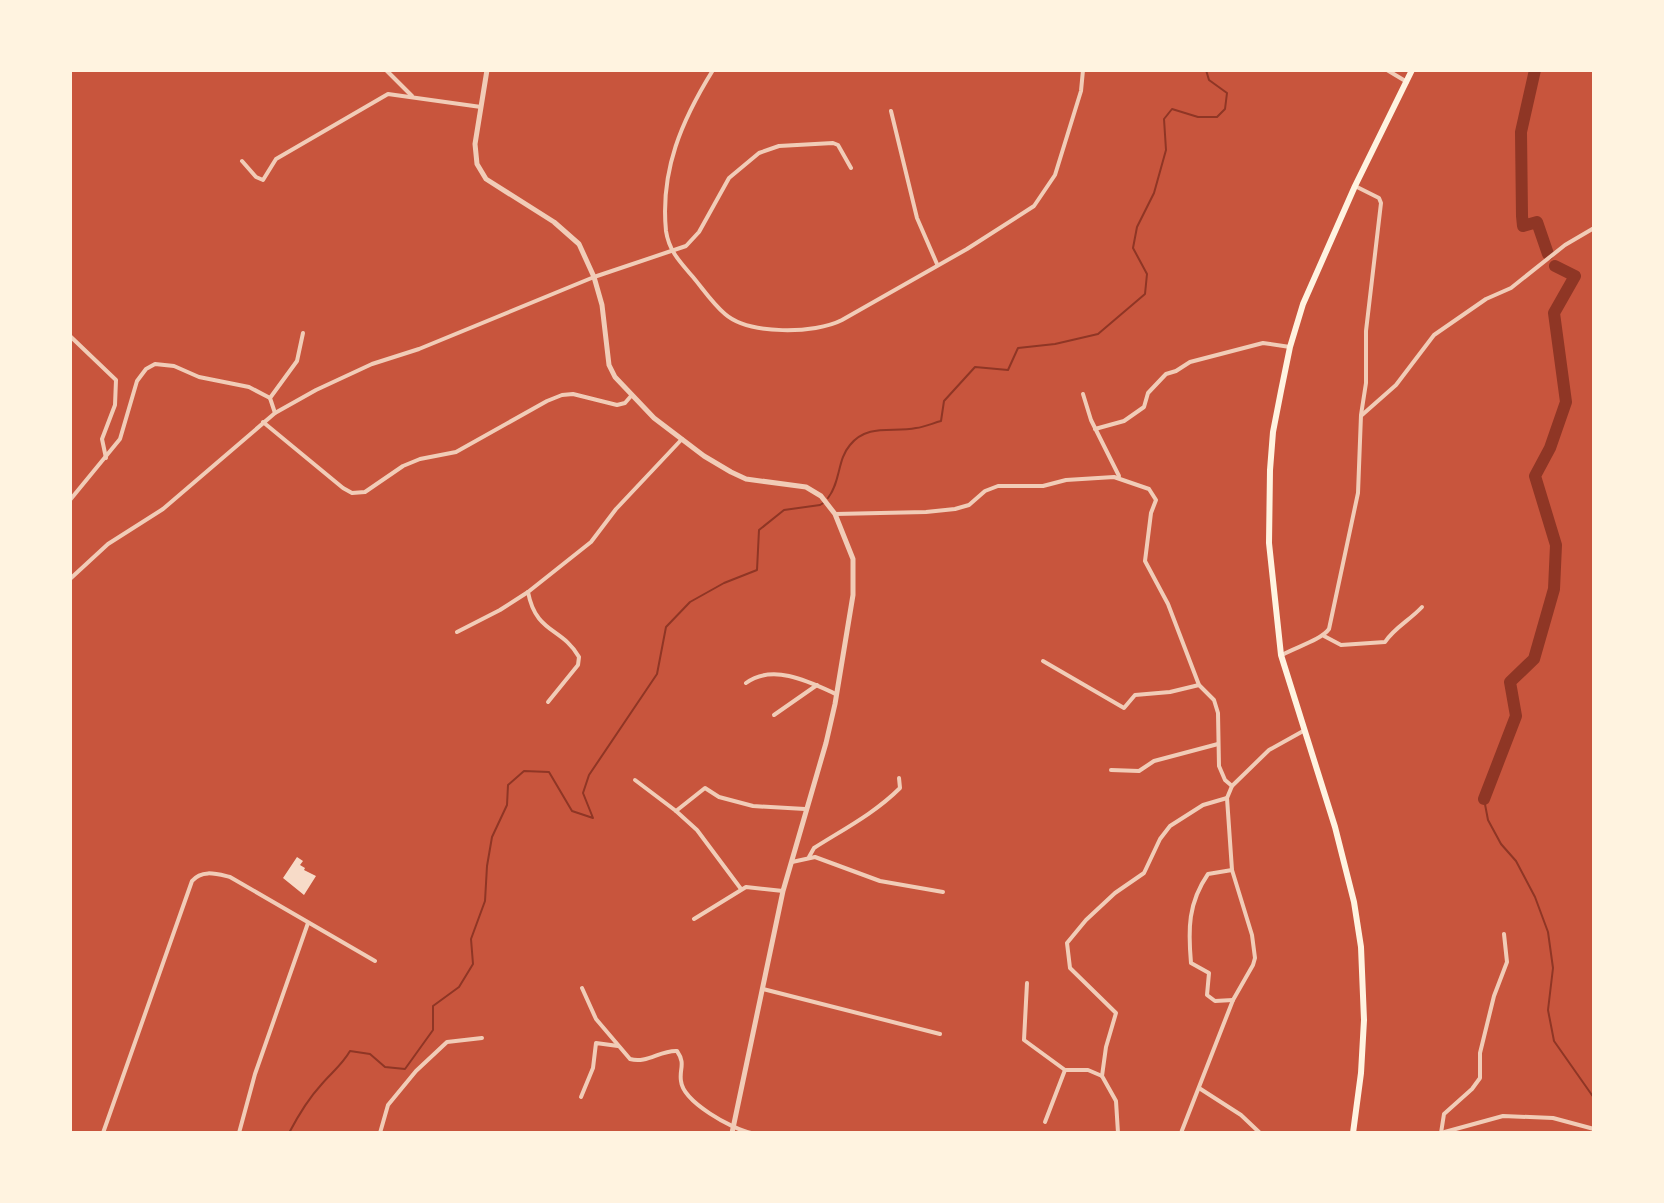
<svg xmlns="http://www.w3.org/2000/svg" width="1664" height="1203" viewBox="0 0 1664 1203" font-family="'Exo 2',sans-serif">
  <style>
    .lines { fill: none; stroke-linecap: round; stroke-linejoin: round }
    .stream { stroke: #8f3625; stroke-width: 2 }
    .river { stroke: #8f3625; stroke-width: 12 }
    .building { fill: #f7dbc8 }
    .minor { stroke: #f1ccb7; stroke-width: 4 }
    .tertiary { stroke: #f1ccb7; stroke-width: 5 }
    .trunk { stroke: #fff3e0; stroke-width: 6 }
  </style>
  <rect width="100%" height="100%" fill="#c8553d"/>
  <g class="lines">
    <g class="stream">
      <path d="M828 498C841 481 837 460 850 445 868 423 893 433 916 428 925 427 933 423 941 421L944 401 975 367 1008 370 1018 348 1055 344 1098 334 1145 294 1147 274 1133 248 1137 227 1154 193 1166 150 1164 119 1172 109 1198 117H1217L1225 109 1227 93 1209 80 1206 70"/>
      <polyline points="1484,799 1488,820 1501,844 1516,861 1535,897 1548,932 1553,968 1548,1010 1554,1041 1594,1098"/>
      <path d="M289 1133C298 1116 308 1099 321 1085 331 1073 342 1065 350 1051L370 1054 385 1067 405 1069 433 1030V1006L459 987 473 964 471 939 485 901 487 866 492 837 507 805 508 785 524 771 549 772 572 811 593 818 583 793 589 775 657 674 666 627 690 602 724 583 757 570 759 530 784 510 820 505 825 502"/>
    </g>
    <g class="river">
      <polyline points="1535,70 1521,132 1522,216 1523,226 1537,222 1548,254"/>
      <polyline points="1484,799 1516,716 1510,682 1534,659 1554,589 1556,545 1535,476 1550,448 1566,402 1554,313 1575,276 1555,266"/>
    </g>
  </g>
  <polygon class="building" points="297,857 303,861 300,865 305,868 304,870 316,876 304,895 283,878"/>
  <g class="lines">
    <g class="minor">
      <polyline points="386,70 412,96"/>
      <path d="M713 70C682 120 660 170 666 231 669 251 680 262 693 277 703 289 713 304 725 314 749 335 815 334 842 320L967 249 1034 206 1055 175 1081 91 1083 70"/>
      <polyline points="1387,70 1407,82"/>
      <polyline points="891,111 917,218 937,264"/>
      <polyline points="242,161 256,177 263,180 276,159 388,94 481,107"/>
      <polyline points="70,336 116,380 115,405 102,439 106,458"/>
      <polyline points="1083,394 1091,420 1119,476"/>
      <polyline points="275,413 270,398 297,361 303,333"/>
      <polyline points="1362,415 1396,385 1434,335 1486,299 1511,288 1565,245 1594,228"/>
      <polyline points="263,422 343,488 352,493 365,492 403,466 420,459 456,452 547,401 562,395 573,394 617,405 625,403 631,396"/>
      <polyline points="1095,429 1124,421 1144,407 1148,393 1166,374 1176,371 1190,362 1263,343 1290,347"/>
      <polyline points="70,500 120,439 137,381 146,369 155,364 174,366 199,377 249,387 270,398"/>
      <polyline points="835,514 926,512 955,509 969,505 985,491 998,486 1043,486 1066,480 1114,477 1149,489 1156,500 1151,513 1145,561 1168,604 1199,685 1214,700 1218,713 1219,766 1225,780 1232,786"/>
      <polyline points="70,579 108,544 163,509 275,413 316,390 372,364 419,349 594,277 686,246 699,232 729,178 759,153 779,146 833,143 838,145 851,168"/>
      <path d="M528 592C536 634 562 627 579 657L578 665 548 702"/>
      <polyline points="457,632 500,610 528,592 591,542 616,509 682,439"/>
      <path d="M1324 636 1341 645 1385 642C1394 628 1410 620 1422 607"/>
      <path d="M1282 655C1296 647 1321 640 1329 629L1358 493 1361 415 1366 383V331L1381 203 1379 198 1355 186"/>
      <polyline points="1043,661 1124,708 1135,695 1170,692 1199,685"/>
      <path d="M746 683C773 663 810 682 836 694"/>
      <polyline points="774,715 817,685"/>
      <polyline points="1111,770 1139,771 1154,761 1218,744"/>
      <polyline points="635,780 676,811 697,830 741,889"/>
      <polyline points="676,811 705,788 719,797 753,806 805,809"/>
      <path d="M809 857 814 848C844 829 875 813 900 788L899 778"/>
      <polyline points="792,862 815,857 880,881 943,892"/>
      <path d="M1232 870 1208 874C1188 903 1188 929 1191 963L1209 973 1207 995 1215 1001 1233 1000"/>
      <polyline points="694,919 746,887 783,891"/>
      <polyline points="1027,983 1024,1040 1065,1070 1088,1070 1102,1076 1116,1101 1118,1133"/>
      <path d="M582 988 596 1019 630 1059C647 1064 660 1050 677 1051 686 1064 679 1069 681 1081 683 1102 732 1129 751 1133"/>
      <polyline points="763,989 940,1034"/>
      <polyline points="1102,1076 1106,1047 1116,1013 1070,968 1067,943 1086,920 1115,893 1144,873 1160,839 1170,826 1203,805 1227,798"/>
      <polyline points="1199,1088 1241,1115 1260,1133"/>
      <polyline points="581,1097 593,1068 596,1043 618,1046"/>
      <polyline points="1045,1122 1065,1070"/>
      <path d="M103 1133 192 881C202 869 217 874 230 877L375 961"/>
      <polyline points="239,1133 255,1074 308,923"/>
      <polyline points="380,1133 388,1105 416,1071 447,1042 482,1038"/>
      <polyline points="1181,1133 1233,1000 1253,965 1255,958 1252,935 1232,870 1227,798 1232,786 1269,750 1305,730"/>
      <polyline points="1441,1133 1444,1114 1472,1089 1480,1078 1480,1053 1494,996 1507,962 1504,934"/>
      <polyline points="1441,1133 1503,1116 1553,1118 1594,1129"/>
    </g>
    <polyline class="tertiary" points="487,70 475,144 477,164 486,179 554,222 579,244 594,277 602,305 609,365 615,377 654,418 704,456 731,472 746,479 806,487 821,496 835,514 853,559 853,595 835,704 826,743 783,891 732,1133"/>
    <polyline class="trunk" points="1353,1133 1361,1073 1364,1020 1361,947 1354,902 1335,827 1281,655 1269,543 1270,470 1273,432 1281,391 1290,347 1303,304 1355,186 1412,70"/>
  </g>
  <rect width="1664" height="1203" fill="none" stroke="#fff3e0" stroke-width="144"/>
</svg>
